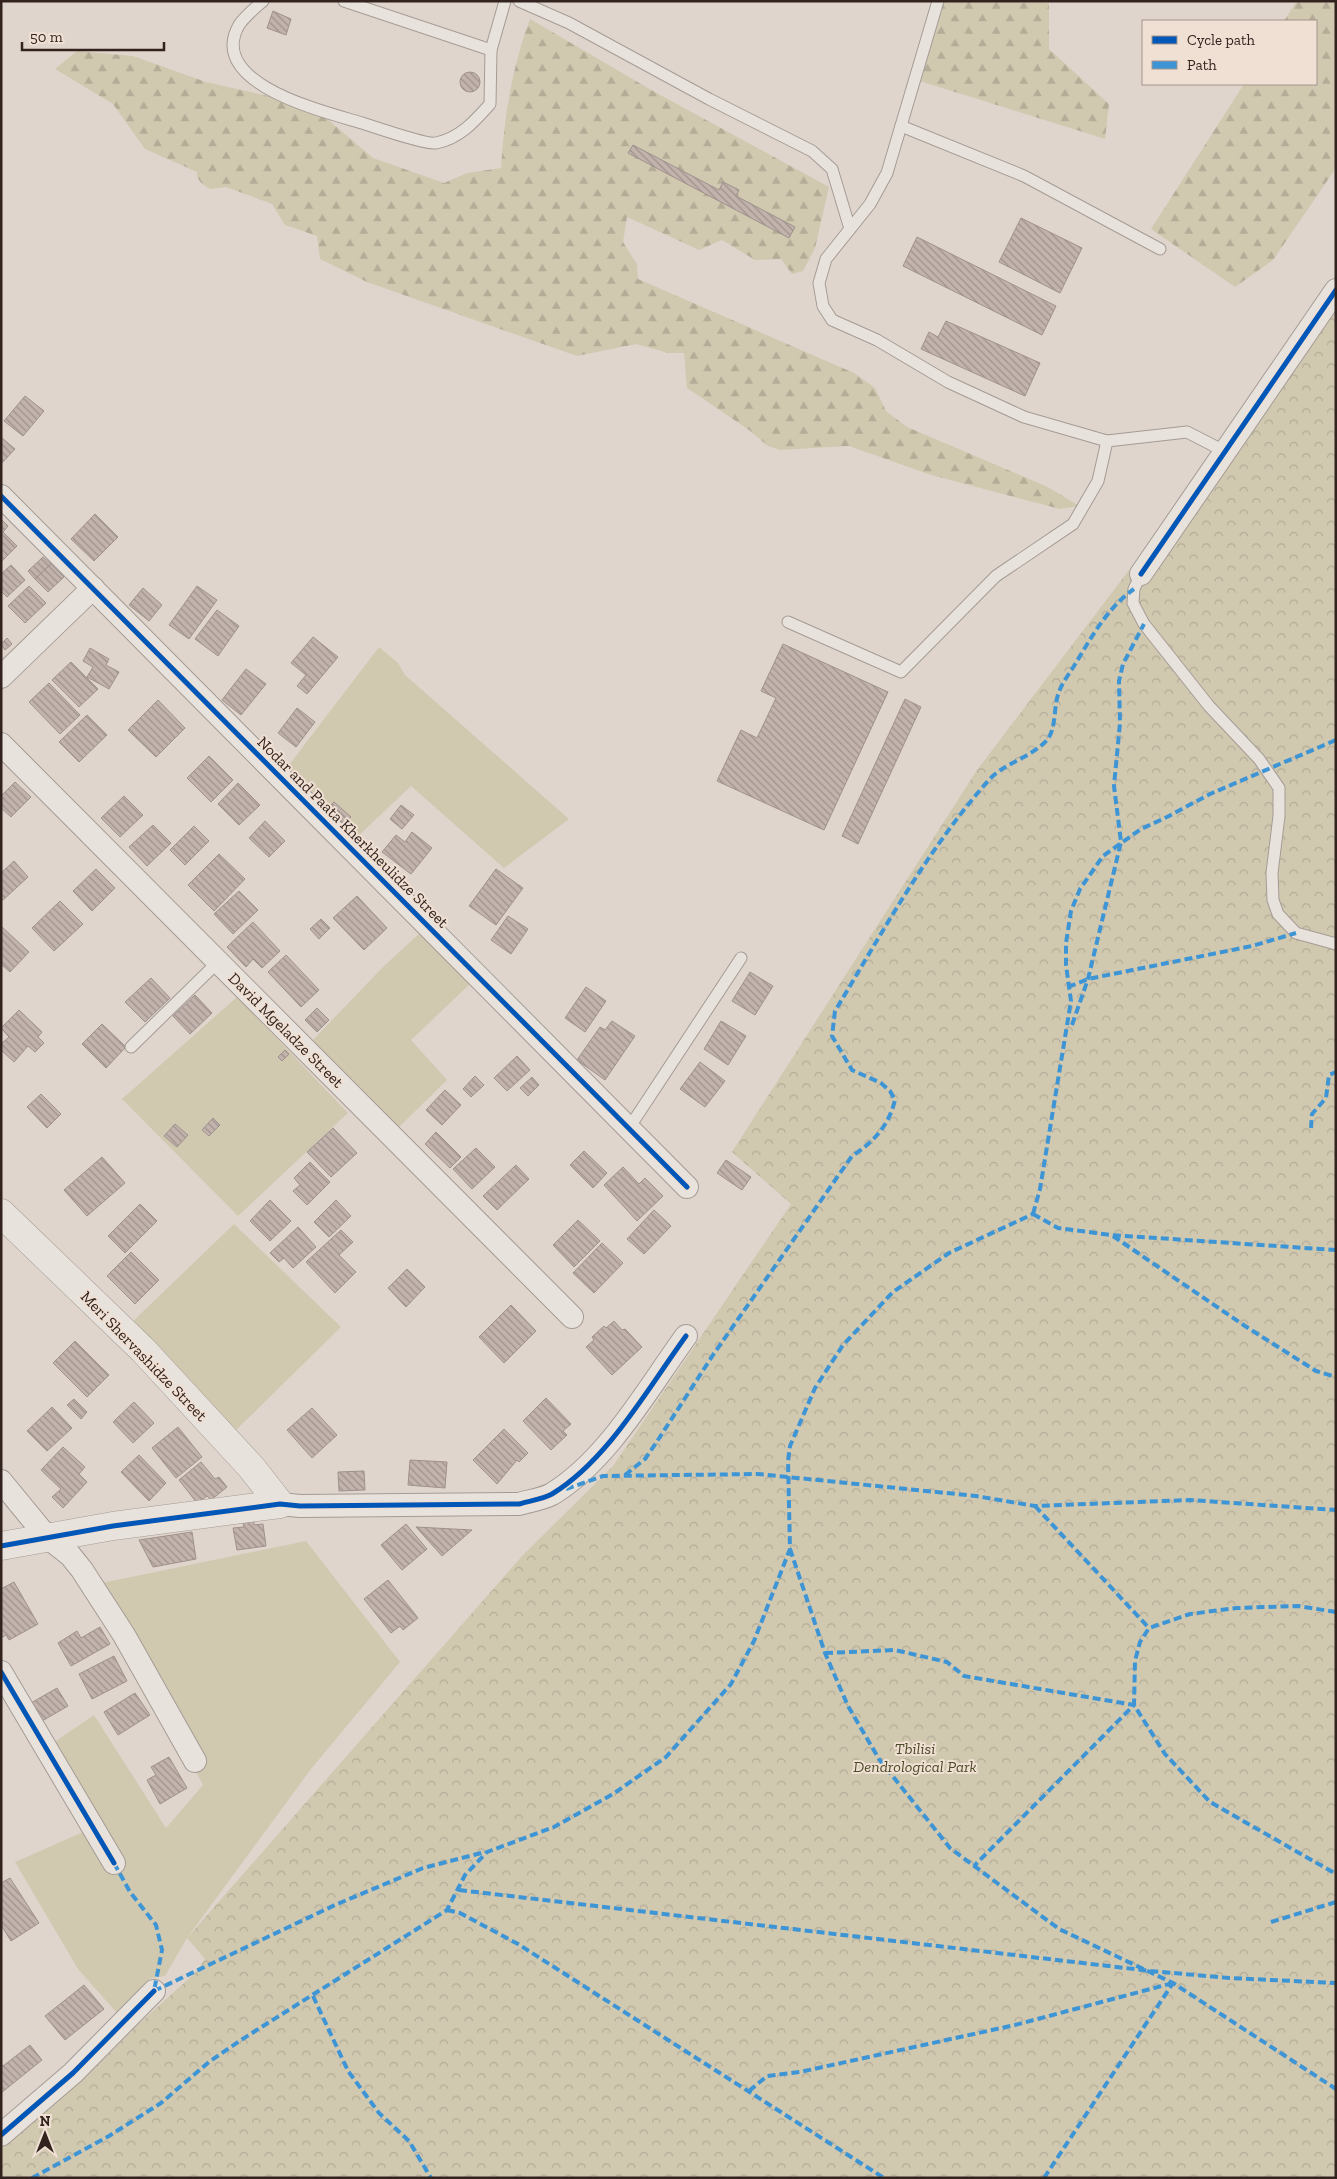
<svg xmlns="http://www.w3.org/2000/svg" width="1337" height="2179" viewBox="0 0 1337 2179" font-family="'Zilla Slab',serif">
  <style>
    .green { fill: #d1c8b0 }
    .forest { fill: url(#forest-firs) }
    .park { fill: url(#park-crowns) }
    .building { fill: url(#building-back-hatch); stroke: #9f918c }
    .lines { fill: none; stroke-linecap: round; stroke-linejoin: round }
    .service-casing { stroke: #a59b95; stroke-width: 13 }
    .minor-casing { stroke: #a59b95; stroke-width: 24 }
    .tertiary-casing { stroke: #a59b95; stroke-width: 29 }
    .service { stroke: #e8e2dd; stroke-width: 11 }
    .minor { stroke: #e8e2dd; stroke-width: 22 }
    .tertiary { stroke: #e8e2dd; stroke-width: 28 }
    .quiet { stroke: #3d95d5; stroke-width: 4; stroke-dasharray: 8 4; stroke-linecap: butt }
    .cycleway-casing { stroke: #f0e0d3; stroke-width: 8 }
    .cycleway { stroke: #0057b8; stroke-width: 5 }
    .labels { text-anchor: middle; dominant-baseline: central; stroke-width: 4; stroke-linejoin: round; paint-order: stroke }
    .street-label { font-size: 16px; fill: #32231f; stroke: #f0e0d3 }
    .park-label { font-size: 16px; font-style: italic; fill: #4c4b28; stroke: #f0e0d3 }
  </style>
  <defs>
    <pattern id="forest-firs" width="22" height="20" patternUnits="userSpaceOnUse" patternTransform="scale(1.25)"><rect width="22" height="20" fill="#d1c8b0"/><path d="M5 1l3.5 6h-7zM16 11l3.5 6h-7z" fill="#b4ac97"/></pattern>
    <pattern id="park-crowns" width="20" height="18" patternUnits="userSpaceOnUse" patternTransform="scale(1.25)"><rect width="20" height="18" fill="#d1c8b0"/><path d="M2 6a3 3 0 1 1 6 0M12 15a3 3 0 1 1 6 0" fill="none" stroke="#b4ac97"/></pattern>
    <pattern id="building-back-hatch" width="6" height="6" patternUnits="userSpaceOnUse" patternTransform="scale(1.25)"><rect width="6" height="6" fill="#c3b3ad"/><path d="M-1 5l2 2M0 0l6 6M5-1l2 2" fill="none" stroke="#9f918c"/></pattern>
  </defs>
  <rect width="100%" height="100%" fill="#e0d5cc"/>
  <g class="green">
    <polygon points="379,647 398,663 405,675 569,819 504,868 411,786 353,841 286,769"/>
    <polygon points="420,933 472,982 411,1040 447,1080 395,1131 313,1040 383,967"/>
    <polygon points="237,997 348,1113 238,1216 122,1099"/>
    <polygon points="234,1224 341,1327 229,1437 128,1326"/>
    <polygon points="306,1541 400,1662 311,1769 187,1938 165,1976 151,1978 117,2013 78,1969 15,1862 99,1825 53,1743 94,1715 166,1828 203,1785 97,1584"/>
  </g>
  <g class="forest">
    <polygon points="942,1 1049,3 1049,49 1109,104 1105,139 920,81"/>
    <polygon points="1297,1 1336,1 1336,168 1273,260 1235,287 1151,229 1244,84 1316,84 1316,21 1284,21"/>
    <path d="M530 19 653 91 829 187 815 248 803 271 792 274 781 259 755 260 722 240 699 250 627 217 623 242 637 264 638 279 854 373 875 388 886 411 907 427 1048 487 1079 506 1060 509 931 475 849 446 780 450 768 446 749 430 687 388 684 353H668L636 344 577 356 367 282 320 259 317 236 285 225 272 204 226 187 210 189C202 184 197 181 197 172L145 149 113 104 55 69 77 51 133 56 206 82 312 106 373 158 444 183 467 173 501 168C504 117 512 68 530 19Z"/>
  </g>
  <polygon class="park" points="1336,309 1336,2178 1,2178 1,2148 195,1973 205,1959 187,1938 523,1555 613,1466 791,1204 732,1152 977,770 1129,570 1152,577"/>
  <g class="building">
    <polygon points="273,11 291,19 286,35 267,28"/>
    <circle cx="470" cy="82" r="10"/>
    <polygon points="633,145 719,190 723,182 739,190 736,196 795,227 789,238 628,153"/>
    <polygon points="1021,218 1082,248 1060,293 999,262"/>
    <polygon points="917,237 1056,306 1042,335 903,266"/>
    <polygon points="946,321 1040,363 1025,396 921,349 929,332 938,337"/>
    <polygon points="25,396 44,411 23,436 4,421"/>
    <polygon points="2,438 15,449 1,464 1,439"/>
    <polygon points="95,514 118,537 94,561 71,539"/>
    <polygon points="1,519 8,526 3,532 17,546 1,562"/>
    <polygon points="43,557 51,564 35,579 28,571"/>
    <polygon points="51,564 64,577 48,592 35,579"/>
    <polygon points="11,565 25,580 7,597 1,591 1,574"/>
    <polygon points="29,586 46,603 25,623 8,606"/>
    <polygon points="197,586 217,600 189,639 169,625"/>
    <polygon points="143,588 162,605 149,621 129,605"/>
    <polygon points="217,610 239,626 218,656 195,639"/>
    <polygon points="313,637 338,657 307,694 297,686 306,675 291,663"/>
    <polygon points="7,638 12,644 5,650 1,644"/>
    <polygon points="783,644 888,692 824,830 717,781 741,730 757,738 776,698 761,691"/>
    <polygon points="90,648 109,659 106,665 119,672 109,689 87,677 93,667 83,661"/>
    <polygon points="71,662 98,689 79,707 52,680"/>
    <polygon points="246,669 266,684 241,715 222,700"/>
    <polygon points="49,683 80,715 60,734 29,702"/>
    <polygon points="905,699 921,707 858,844 842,836"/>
    <polygon points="158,700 185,728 156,757 128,730"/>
    <polygon points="297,708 315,722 296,747 278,733"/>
    <polygon points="87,715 107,735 79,762 59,742"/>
    <polygon points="209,756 233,780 211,802 187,778"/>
    <polygon points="15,782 31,797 11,817 1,808 1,796"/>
    <polygon points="238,783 260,805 239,825 218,804"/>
    <polygon points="124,796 143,815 120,837 101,818"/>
    <polygon points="334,802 351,817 344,824 328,808"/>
    <polygon points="401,805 414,815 402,829 390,819"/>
    <polygon points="265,821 285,841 269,857 249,838"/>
    <polygon points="153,825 171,843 147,866 129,847"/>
    <polygon points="194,826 209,841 185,865 170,850"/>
    <polygon points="412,832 432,848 411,874 382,852 396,835 405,842"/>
    <polygon points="219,854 245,879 214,911 188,885"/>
    <polygon points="14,861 28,877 3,900 1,898 1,873"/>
    <polygon points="96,869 115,888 92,911 73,891"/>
    <polygon points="496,869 523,888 496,925 469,906"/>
    <polygon points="239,891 258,910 233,934 214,914"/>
    <polygon points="357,896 387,928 364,950 333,918"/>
    <polygon points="60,901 83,924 54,951 32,928"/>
    <polygon points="508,916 528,929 511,954 491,940"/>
    <polygon points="321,919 330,928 319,939 310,929"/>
    <polygon points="253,922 280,951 262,968 253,959 246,967 227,947"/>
    <polygon points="1,926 29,952 10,972 1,964"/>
    <polygon points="286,955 319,990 301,1007 268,972"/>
    <polygon points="750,972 773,986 755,1015 732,1001"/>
    <polygon points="151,978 170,998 145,1022 125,1002"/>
    <polygon points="586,987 606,1001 585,1032 565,1018"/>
    <polygon points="195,995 212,1013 190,1034 173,1016"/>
    <polygon points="317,1008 329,1020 317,1032 305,1020"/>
    <polygon points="19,1010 42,1032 38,1037 44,1043 35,1052 28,1046 14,1062 1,1050 1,1044 9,1037 1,1028"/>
    <polygon points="612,1021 635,1036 605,1080 577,1060 600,1027 605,1030"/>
    <polygon points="721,1021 746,1036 728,1065 704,1049"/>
    <polygon points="102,1024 126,1047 106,1068 82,1044"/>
    <polygon points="285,1050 289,1054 282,1061 278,1057"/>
    <polygon points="517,1056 530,1070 507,1091 494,1078"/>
    <polygon points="700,1062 725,1081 705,1107 680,1089"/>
    <polygon points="475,1076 484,1085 471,1097 463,1089"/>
    <polygon points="532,1077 539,1085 528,1096 520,1088"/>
    <polygon points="445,1090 461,1105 442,1125 426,1110"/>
    <polygon points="41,1094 61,1114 47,1128 27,1107"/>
    <polygon points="213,1118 220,1125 209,1136 202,1130"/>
    <polygon points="175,1124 188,1135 177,1147 164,1136"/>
    <polygon points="333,1128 357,1153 331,1177 307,1152"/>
    <polygon points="436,1132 461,1157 450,1168 425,1144"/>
    <polygon points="476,1148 495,1167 472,1189 453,1169"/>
    <polygon points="584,1151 607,1173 593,1188 570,1165"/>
    <polygon points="102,1157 125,1183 87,1216 64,1190"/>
    <polygon points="726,1160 751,1177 742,1190 717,1173"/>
    <polygon points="310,1162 330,1182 307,1205 293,1191 300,1185 294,1178"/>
    <polygon points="516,1165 529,1179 497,1210 483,1196"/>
    <polygon points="623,1167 639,1184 645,1178 663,1196 637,1221 604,1185"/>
    <polygon points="270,1200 291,1221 270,1241 250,1221"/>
    <polygon points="336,1200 351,1216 329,1237 314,1222"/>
    <polygon points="140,1204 157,1221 125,1253 108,1236"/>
    <polygon points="654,1210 671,1226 644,1254 627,1239"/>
    <polygon points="578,1220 600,1241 574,1267 553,1245"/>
    <polygon points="298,1227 316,1247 293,1268 284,1258 279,1262 270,1253"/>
    <polygon points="341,1230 353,1242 339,1255 356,1272 335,1293 306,1262"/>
    <polygon points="602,1243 623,1263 594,1293 573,1273"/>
    <polygon points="131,1252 159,1280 135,1304 107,1276"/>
    <polygon points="407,1269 425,1287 406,1307 388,1288"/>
    <polygon points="511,1305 536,1331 504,1363 479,1337"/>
    <polygon points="614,1321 622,1330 625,1329 642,1347 612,1375 586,1347 594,1340 592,1337 604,1326 606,1328"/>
    <polygon points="75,1341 109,1375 87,1397 53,1363"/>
    <polygon points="546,1398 571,1424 563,1431 567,1435 551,1450 523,1421"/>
    <polygon points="74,1399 87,1412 81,1419 67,1405"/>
    <polygon points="134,1402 154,1423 133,1443 113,1422"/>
    <polygon points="52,1407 72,1428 47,1451 27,1431"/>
    <polygon points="312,1408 337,1435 312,1458 287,1430"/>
    <polygon points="178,1427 202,1457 176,1478 152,1448"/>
    <polygon points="504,1429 528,1453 519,1462 517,1460 497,1484 473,1460"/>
    <polygon points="63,1447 85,1467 79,1474 87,1482 63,1508 52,1497 61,1489 41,1470"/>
    <polygon points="139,1455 166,1483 149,1501 121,1472"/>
    <polygon points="410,1460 447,1462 445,1488 408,1485"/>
    <polygon points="201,1462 215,1479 219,1477 227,1487 211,1500 207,1496 197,1503 179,1480"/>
    <polygon points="364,1471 365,1490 339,1491 338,1472"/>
    <polygon points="254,1521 254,1525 263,1524 266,1546 237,1550 233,1528 244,1527 243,1523"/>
    <polygon points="406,1524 427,1549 402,1570 381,1545"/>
    <polygon points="416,1527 472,1530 442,1556"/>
    <polygon points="192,1532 196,1559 153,1567 139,1540"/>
    <polygon points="388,1580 418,1618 403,1630 400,1626 391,1633 364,1599"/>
    <polygon points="14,1582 38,1624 9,1640 6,1635 1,1638 1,1589"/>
    <polygon points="100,1627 110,1644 71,1666 58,1643 77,1631 81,1638"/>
    <polygon points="114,1656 127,1681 92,1699 79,1674"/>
    <polygon points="57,1688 68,1706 42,1721 31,1703"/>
    <polygon points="135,1693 150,1715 118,1735 104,1712"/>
    <polygon points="169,1757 187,1788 160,1804 147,1780 156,1775 151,1767"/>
    <polygon points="10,1878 39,1923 11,1941 1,1925 1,1883"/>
    <polygon points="84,1985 104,2009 65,2040 45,2016"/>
    <polygon points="30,2045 42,2060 1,2093 1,2064 3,2066"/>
  </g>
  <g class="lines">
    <g class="service-casing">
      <g id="service">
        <path d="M263 1C255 8 244 17 239 25 205 84 326 112 362 123 375 127 426 145 436 143 460 138 474 122 490 104L491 50 505 1"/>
        <polyline points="344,1 491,50"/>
        <polyline points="519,1 569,23 709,99 812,151 832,169 850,229"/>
        <polyline points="938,1 887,173 870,204 826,259 819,283 823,306 832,320 877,340 948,382 1024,417 1107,441 1187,432 1226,452"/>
        <polyline points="901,126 1024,176 1160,249"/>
        <polyline points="1141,574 1134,589 1133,603 1144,624 1209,706 1259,759 1279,788 1279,816 1272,873 1273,900 1278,914 1296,933 1336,944"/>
        <polyline points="788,622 901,672 996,576 1073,524 1098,481 1107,441"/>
        <polyline points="131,1047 218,962"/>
        <polyline points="629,1128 741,958"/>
      </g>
    </g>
    <g class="minor-casing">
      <g id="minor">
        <polyline points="1,496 687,1187"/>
        <polyline points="1141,574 1336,290"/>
        <polyline points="1,677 93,588"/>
        <polyline points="1,744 572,1317"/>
        <polyline points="1,1481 47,1537 70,1555 82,1570 124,1635 195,1761"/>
        <path d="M280 1504 300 1506 519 1504C529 1501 543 1499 552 1494 608 1460 648 1388 686 1336"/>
        <polyline points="1,1672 114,1863"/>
        <polyline points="1,2135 73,2073 154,1991"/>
      </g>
    </g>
    <g class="tertiary-casing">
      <polyline id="tertiary" points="1,1213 143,1350 251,1467 280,1504 113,1526 1,1546"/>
    </g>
    <use href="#service" class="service"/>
    <use href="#minor" class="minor"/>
    <use href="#tertiary" class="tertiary"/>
    <g class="quiet">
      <polyline points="1068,987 1088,979 1252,946 1296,933"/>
      <polyline points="1072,1025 1088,979 1121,842 1114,786 1120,723 1119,681 1123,664 1144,624"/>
      <polyline points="1311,1128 1312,1114 1326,1098 1329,1075 1336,1072"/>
      <polyline points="1033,1214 1040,1189 1071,1001 1066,965 1066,943 1071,911 1080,889 1103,856 1141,829 1167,817 1210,794 1336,740"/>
      <polyline points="1033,1214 1058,1228 1111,1235 1336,1250"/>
      <polyline points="1113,1236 1245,1326 1316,1371 1336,1377"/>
      <path d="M625 1475 645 1459 656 1443 713 1355 852 1156C874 1142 889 1125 895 1100L890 1091 881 1083 852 1070 832 1036 835 1011C882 933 927 850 988 781 1003 763 1031 758 1047 740 1057 728 1053 706 1059 692 1062 683 1069 674 1074 666 1091 638 1107 608 1134 589"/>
      <polyline points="566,1489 603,1476 758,1474 976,1496 1035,1506 1190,1500 1336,1510"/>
      <polyline points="1035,1506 1149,1628"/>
      <polyline points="790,1549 825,1653 848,1706 879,1759 950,1848 1059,1929 1173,1983 1336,2089"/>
      <polyline points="1336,1612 1298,1606 1237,1608 1190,1614 1149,1628 1140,1642 1135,1661 1134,1705 1165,1754 1210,1802 1336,1874"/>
      <polyline points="825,1653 895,1650 947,1662 964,1676 1134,1705 974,1866"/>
      <polyline points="114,1863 130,1892 156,1925 162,1950 154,1991"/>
      <polyline points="459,1890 1151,1971 1229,1978 1336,1983"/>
      <polyline points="447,1910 460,1913 518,1944 884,2178"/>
      <polyline points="1271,1922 1336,1902"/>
      <polyline points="154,1991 335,1905 423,1868 485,1852"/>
      <polyline points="313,1996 348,2071 379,2113 409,2141 431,2178"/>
      <polyline points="749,2091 767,2076 800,2072 1015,2025 1173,1983"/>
      <polyline points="32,2178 109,2136 161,2103 209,2062 241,2040 447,1910 465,1875 487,1852 554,1827 613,1794 666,1757 731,1684 754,1641 790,1549 788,1461 790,1446 815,1388 843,1345 893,1292 949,1253 1033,1214"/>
      <polyline points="1044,2178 1173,1983"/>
    </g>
    <g class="cycleway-casing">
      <g id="cycleway">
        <polyline points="1,496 687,1187"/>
        <polyline points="1141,574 1336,290"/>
        <path d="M1 1546 113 1526 280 1504 300 1506 519 1504C529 1501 543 1499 552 1494 608 1460 648 1388 686 1336"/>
        <polyline points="1,1672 114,1863"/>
        <polyline points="1,2135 73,2073 154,1991"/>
      </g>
    </g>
    <use href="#cycleway" class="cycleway"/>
  </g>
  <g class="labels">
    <g class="street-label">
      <text transform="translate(353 832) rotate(45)">Nodar and Paata Kherkheulidze Street</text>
      <text transform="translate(286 1030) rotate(45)">David Mgeladze Street</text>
      <text transform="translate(144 1356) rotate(46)">Meri Shervashidze Street</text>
    </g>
    <g class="park-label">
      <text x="915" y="1748">Tbilisi<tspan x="915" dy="18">Dendrological Park</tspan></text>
    </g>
  </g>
  <rect width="1337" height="2179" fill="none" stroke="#32231f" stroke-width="5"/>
  <rect x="1142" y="20" width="175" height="65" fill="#f0e0d3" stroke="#a4948b"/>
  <rect x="1152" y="36" width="25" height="8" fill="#0057b8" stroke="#a4948b"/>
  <text x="1187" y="45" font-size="15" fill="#32231f">Cycle path</text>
  <rect x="1152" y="61" width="25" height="8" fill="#3d95d5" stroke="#a4948b"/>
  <text x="1187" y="70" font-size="15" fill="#32231f">Path</text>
  <g transform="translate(45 2134)" stroke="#f0e0d3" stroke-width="4" paint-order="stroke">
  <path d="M0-4L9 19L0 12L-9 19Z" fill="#32231f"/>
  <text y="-8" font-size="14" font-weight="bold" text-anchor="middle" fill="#32231f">N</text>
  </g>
  <path d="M22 42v8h142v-8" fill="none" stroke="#32231f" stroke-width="2.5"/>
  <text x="30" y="42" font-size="15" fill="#32231f" stroke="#f0e0d3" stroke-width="4" paint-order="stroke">50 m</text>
</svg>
